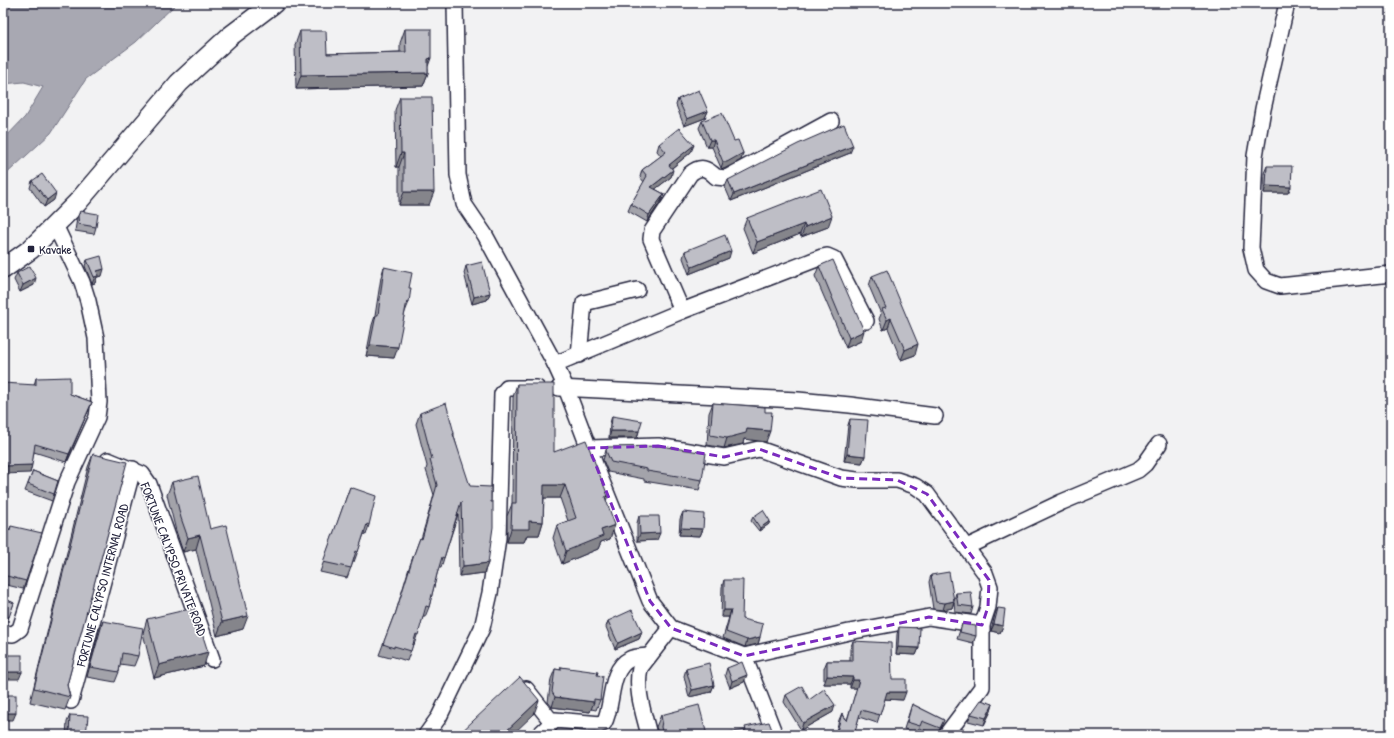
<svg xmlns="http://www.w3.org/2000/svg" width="1394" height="738" viewBox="0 0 1394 738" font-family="'Patrick Hand',sans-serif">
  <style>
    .water { fill: #a8a8b2; stroke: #727282 }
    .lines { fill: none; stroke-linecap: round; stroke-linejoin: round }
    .minor-casing { stroke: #22223b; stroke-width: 18 }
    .major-casing { stroke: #22223b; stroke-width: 22 }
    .minor { stroke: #fff; stroke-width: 15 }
    .major { stroke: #fff; stroke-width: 19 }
    .wall { fill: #a3a3aa; stroke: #22223b }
    .shaded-wall { fill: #85858b; stroke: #22223b }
    .building { fill: #bebec6; stroke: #22223b }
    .marked { fill: none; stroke: #7b2cbf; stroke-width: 3; stroke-dasharray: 8 5; stroke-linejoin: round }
    .poi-dot { fill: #22223b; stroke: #fff; stroke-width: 1.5 }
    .labels { text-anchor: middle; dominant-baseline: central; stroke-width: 3; stroke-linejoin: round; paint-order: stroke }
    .poi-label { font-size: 13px; fill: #22223b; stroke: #fff; text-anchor: start }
    .street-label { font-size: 13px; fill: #22223b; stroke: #fff }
  </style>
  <rect width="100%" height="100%" fill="#f2f2f3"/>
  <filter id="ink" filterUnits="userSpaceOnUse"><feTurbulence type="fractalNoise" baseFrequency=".025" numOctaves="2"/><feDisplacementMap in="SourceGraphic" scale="8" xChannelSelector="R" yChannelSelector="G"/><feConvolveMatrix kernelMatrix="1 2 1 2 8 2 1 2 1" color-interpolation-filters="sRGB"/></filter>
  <g filter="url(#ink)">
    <polygon class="water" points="3,3 177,3 136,42 86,79 51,133 3,177 3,140 25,117 43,87 24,82 3,84"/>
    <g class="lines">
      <g class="minor-casing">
        <g id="minor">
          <polyline points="455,3 458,175 464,204 485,235 555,364 566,388 596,467 650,601 671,628 744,656 849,632 929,617 982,625"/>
          <polyline points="1287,3 1263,109 1255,156 1251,248 1256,270 1266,281 1280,286 1391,274"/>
          <path d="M682 311 651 239 652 231 690 174C701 165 707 168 716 177L726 178 831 121"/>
          <polyline points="579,355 584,303 637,290"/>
          <polyline points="555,364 682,311 822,257 827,256 834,259 866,321"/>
          <polyline points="559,388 798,400 850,405 935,416"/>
          <polyline points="589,448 658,446 724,457 759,449 841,478 857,480 897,480 915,486 927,494 985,573 990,587 988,607 982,625 982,687 946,735"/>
          <polyline points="108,460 142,474 149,484 212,659"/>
          <polyline points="967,547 1062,502 1138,470 1145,464 1159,444"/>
          <polyline points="3,633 13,634 20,629 67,482 97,417 99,402 96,338 88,301 82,282 55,225"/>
          <polyline points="744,656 775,735"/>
          <polyline points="526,689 552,722"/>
          <polyline points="71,701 133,469"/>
          <polyline points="426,735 439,717 482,628 490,593 498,538 502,394 507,388 537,388"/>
          <path d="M539 735 555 720 601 724 604 723C614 705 608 670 630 659 635 656 643 657 649 656"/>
          <path d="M649 735C644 714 635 690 640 668L671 628"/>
        </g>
      </g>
      <g class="major-casing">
        <polyline id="major" points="3,269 31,249 77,203 179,83 229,37 274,3"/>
      </g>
      <use href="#minor" class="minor"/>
      <use href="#major" class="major"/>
    </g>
    <g class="wall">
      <polygon points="405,29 428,68 428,73 423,86 296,89 295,45 300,31 327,54 400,52 400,43"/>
      <polygon points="400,97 429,205 399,205 399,167 396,167 395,110"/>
      <polygon points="678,99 708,111 705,118 684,126 676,105"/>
      <polygon points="702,121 734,141 743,153 741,160 724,169 721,168 712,147 707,147 699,128"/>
      <polygon points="659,144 691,152 672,168 671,177 655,189 664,194 661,201 647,222 628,211 631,204 644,182 640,177 642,170 661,156 657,151"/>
      <polygon points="850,153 731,201 725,187 728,180"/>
      <polygon points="1267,166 1291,187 1288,193 1264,193 1264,173"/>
      <polygon points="32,181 54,200 44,207 30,188"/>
      <polygon points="80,211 96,227 94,234 75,231 77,218"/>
      <polygon points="747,218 828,227 801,237 800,234 753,253 743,228"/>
      <polygon points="685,251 729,258 689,274 683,258"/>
      <polygon points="87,260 102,276 97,277 95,283 92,284 85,266"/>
      <polygon points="466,266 490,293 487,300 472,304 464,273"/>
      <polygon points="819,266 861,341 846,348 815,276"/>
      <polygon points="384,267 409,302 405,312 394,358 366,356 372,325 375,316 381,277"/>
      <polygon points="17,273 34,285 20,292 14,280"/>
      <polygon points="872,276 915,355 901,360 888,328 883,330 879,319 881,314 869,286"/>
      <polygon points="36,378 70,394 92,402 66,462 34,452 30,473 34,385"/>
      <polygon points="517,384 554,452 608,496 606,501 610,539 601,542 598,549 562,564 553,538 557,525 568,521 560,498 544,498 543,522 539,535 527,535 524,542 507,542 507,516 512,504 513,397"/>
      <polygon points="713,403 765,412 766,442 744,439 743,444 724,448 707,445 709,413"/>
      <polygon points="420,413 454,433 454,436 488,563 484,573 459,576 458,514 444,558 441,568 439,568 437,574 429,607 425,617 423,617 414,645 413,644 407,661 391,656 390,658 379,655 394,615 395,615 409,568 420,538 421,539 434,495 426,470 427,466 416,424"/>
      <polygon points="612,416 639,431 637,438 609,438 610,423"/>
      <polygon points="850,419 865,456 862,463 844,461 848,425"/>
      <polygon points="607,447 702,480 699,490 644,481 644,479 608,472 603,460"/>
      <polygon points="93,454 67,685 70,697 65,710 30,702 88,467"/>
      <polygon points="33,471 58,481 52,501 25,491"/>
      <polygon points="172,482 210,529 243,629 217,636 196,549 183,552 176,531 167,495"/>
      <polygon points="350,487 369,525 366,535 364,534 354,562 353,562 347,578 320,572"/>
      <polygon points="683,512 703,529 700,536 679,535 680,519"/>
      <polygon points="639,516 657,540 637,541 637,523"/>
      <polygon points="753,517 769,524 759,531 751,521"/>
      <polygon points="11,526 26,581 23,589 3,584 3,528 9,530"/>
      <polygon points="931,575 954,600 956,593 973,607 971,614 955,612 954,602 952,608 943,610 933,609 929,582"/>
      <polygon points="724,580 742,619 760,637 758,644 745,647 723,638 729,617 721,617 722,587"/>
      <polygon points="3,598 14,603 6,624 3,623"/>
      <polygon points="998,608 1003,626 1000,633 991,631 995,614"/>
      <polygon points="147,619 204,666 154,678 143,633"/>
      <polygon points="103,621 138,656 134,666 120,664 119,672 115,682 87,677 99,631"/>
      <polygon points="608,621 642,632 639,639 615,649 606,627"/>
      <polygon points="962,624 976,636 973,643 957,639"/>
      <polygon points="899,627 919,648 916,655 896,654 897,634"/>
      <polygon points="853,641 892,679 903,700 885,699 877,723 859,717 854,735 835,735 839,720 842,713 847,720 857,688 850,688 850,684 824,684 824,668 827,661 850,661 850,649"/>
      <polygon points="561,667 597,675 600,700 596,710 591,709 590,712 552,707 548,702 551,679 555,669 560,670"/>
      <polygon points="727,668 744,682 730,688 725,675"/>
      <polygon points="686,669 714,685 711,692 689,697 684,676"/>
      <polygon points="786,695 809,700 833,712 801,730 784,702"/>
      <polygon points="912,704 944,720 937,735 919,728 917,733 904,729"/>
      <polygon points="993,704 991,711 984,725 968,721 971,714"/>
      <polygon points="70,715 86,735 66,735 67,722"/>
      <polygon points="661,715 707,735 657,735 658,733 656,727"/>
    </g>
    <g class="shaded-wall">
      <polygon points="431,58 426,72 428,59"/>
      <polygon points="428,73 423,86 296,89 301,75"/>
      <polygon points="708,111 705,118 684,126 687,119"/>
      <polygon points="710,140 714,140 712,147 707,147"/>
      <polygon points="694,145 691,152 667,172 669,165"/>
      <polygon points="853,146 850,153 731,201 734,194"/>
      <polygon points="401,153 404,153 399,167 396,167"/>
      <polygon points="743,153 741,160 724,169 721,168 723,162"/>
      <polygon points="673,170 671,177 649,194 651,187"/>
      <polygon points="1266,186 1291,187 1288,193 1264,193"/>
      <polygon points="404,192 434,192 429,205 399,205"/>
      <polygon points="56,193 54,200 44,207 47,200"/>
      <polygon points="664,194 661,201 647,222 649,215"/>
      <polygon points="832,216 828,227 801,237 805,227"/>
      <polygon points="804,224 800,234 753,253 757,242"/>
      <polygon points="731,251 729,258 689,274 692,267"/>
      <polygon points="104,269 102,276 97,277 95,283 92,284 97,271"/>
      <polygon points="36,278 34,285 20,292 23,285"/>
      <polygon points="490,293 487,300 472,304 474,297"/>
      <polygon points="891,318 888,328 883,330 887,320"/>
      <polygon points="864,331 861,341 846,348 849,338"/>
      <polygon points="918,344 915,355 901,360 905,350"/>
      <polygon points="370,345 398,347 394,358 366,356"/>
      <polygon points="92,402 89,409 66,462 69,454"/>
      <polygon points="747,429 770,431 766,442 744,439 743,444 724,448 727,438"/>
      <polygon points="611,431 639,431 637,438 609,438"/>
      <polygon points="847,454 865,456 862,463 844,461"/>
      <polygon points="32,465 30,473 3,474 3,466"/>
      <polygon points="544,485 565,485 560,498 540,498"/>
      <polygon points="529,521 543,522 539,535 527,535 524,542 507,542 511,529"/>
      <polygon points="770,521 769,524 759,531 760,528"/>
      <polygon points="615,525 610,539 601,542 598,549 562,564 566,551 601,530"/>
      <polygon points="681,528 703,529 700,536 679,535"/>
      <polygon points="660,533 657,540 637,541 640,534"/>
      <polygon points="200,535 196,549 183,552 188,538"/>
      <polygon points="488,563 484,573 459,576 463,566"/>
      <polygon points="954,601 952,608 943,610 945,603"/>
      <polygon points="724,610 731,610 729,617 721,617"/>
      <polygon points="248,616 243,629 217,636 222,622"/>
      <polygon points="994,624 1003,626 1000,633 991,631"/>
      <polygon points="642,632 639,639 615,649 618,643"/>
      <polygon points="760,637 758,644 745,647 747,640"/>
      <polygon points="898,647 919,648 916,655 896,654"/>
      <polygon points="208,652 204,666 154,678 159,665"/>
      <polygon points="3,672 22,672 19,679 3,679"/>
      <polygon points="747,675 744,682 730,688 732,681"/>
      <polygon points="827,676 853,677 850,684 824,684"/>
      <polygon points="853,680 859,680 857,688 850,688"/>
      <polygon points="714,685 711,692 689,697 692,690"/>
      <polygon points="887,692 906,692 903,700 884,699"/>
      <polygon points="555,697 594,702 590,712 552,707"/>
      <polygon points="539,700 534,714 512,735 502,735"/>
      <polygon points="993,704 991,711 984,725 986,718"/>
      <polygon points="835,705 833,712 801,730 803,723"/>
      <polygon points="3,713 16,713 13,720 3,720"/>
    </g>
    <g class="building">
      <polygon points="405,29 431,29 431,58 428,59 428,73 301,75 300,31 326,31 327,54 406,52"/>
      <polygon points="699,90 708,111 687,119 678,99"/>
      <polygon points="400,97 432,97 434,192 404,192 404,153 401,153"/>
      <polygon points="722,113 734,141 738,140 743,153 727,162 723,162 714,140 710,140 702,121"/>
      <polygon points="844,124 853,146 734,194 728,180 798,144"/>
      <polygon points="679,128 694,145 669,165 673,170 651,187 664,194 649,215 631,204 647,176 642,170 666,152 659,144"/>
      <polygon points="1267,166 1292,166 1291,187 1266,186"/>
      <polygon points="42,174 56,193 47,200 32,181"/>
      <polygon points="821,189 832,216 805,227 804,224 757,242 747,218"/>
      <polygon points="80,211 98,214 96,227 78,224"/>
      <polygon points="725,235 731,251 692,267 685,251"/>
      <polygon points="101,256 104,269 97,271 98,276 94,277 87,260"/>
      <polygon points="833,260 864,331 849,338 819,266"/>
      <polygon points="482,262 490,293 474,297 466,266"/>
      <polygon points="30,266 36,278 23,285 17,273"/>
      <polygon points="384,267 412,273 409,288 411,288 409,302 407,301 398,347 370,345 376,315 378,315"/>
      <polygon points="887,270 918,344 905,350 891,318 887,320 882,309 886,308 872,276"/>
      <polygon points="70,377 70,394 92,402 69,454 35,444 32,465 3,466 3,383 36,385 36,378"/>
      <polygon points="517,384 554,384 554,452 586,440 608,496 605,497 615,525 601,530 603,536 566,551 557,525 576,518 565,485 544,485 543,522 529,521 529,529 511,529 512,503 516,503"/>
      <polygon points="446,403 454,433 453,434 470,486 491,487 491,502 493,502 493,527 488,563 463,566 461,502 444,558 442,557 437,574 429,607 426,606 418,635 416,634 411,651 394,646 394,648 383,644 394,615 395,615 413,557 420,538 422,539 437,485 430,460 432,459 420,413"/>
      <polygon points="713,403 765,407 765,412 772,412 770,431 747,429 746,433 727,438 710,435"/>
      <polygon points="612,416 642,421 639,431 611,431"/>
      <polygon points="850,419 868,420 865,456 847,454"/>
      <polygon points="661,446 706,453 702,480 647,471 647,469 611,462 606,451 607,447"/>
      <polygon points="93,454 127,462 67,685 70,697 34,688"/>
      <polygon points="33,471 58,481 54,494 28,484"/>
      <polygon points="198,476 210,529 226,525 248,616 222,622 200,535 188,538 181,518 172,482"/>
      <polygon points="350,487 376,496 369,525 367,524 358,552 356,551 351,568 323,562"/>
      <polygon points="763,510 770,521 760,528 753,517"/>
      <polygon points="683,512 704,514 703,529 681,528"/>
      <polygon points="639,516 659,516 660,533 640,534"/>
      <polygon points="11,526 42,533 26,581 3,575 3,528 10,530"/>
      <polygon points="949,572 954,601 945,603 936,602 931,575"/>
      <polygon points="724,580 743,580 742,619 763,624 760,637 747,640 726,632 731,610 724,610"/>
      <polygon points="971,592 973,607 958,605 956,593"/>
      <polygon points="3,598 14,603 9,617 3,615"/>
      <polygon points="194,608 208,652 159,665 147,619"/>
      <polygon points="998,608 1005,609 1003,626 994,624"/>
      <polygon points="632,610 642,632 618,643 608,621"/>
      <polygon points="103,621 143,628 138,656 122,653 119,672 90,667"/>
      <polygon points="962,624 976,626 976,636 960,632"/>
      <polygon points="899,627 920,628 919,648 898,647"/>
      <polygon points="853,641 891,643 892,679 906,679 906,692 887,692 880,715 861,710 854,735 836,735 842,713 847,721 859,680 853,680 853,677 827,676 827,661 853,661"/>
      <rect x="3" y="655" width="19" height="17"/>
      <polygon points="742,662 747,675 732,681 727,668"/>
      <polygon points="709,663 714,685 692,690 686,669"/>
      <polygon points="561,667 598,672 597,675 603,676 600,700 594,699 594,702 555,697 552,692 555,669 561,670"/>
      <polygon points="520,677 539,700 502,735 458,735"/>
      <polygon points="802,686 809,700 824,689 835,705 803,723 786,695"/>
      <rect x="3" y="695" width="13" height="18"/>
      <polygon points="981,700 993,704 986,718 971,714"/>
      <polygon points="912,704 944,720 940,728 922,721 920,726 907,722"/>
      <polygon points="699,705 707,735 663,735 661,727 662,721 661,715"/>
      <polygon points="70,715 88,716 86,735 69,734"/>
      <polygon points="769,722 774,735 712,735 746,730 745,727"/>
      <polygon points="960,728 976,735 953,735"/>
    </g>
  </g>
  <path class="marked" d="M658 446 724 457 759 449 841 478 897 480 927 494 989 580 988 607 982 625 929 617 744 656 671 628 650 601 589 448Z"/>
  <rect class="poi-dot" x="27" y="245" width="8" height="8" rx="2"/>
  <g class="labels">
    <g class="poi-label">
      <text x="39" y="249">Kavake</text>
    </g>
    <g class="street-label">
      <text transform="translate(174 559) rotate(69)">FORTUNE CALYPSO PRIVATE ROAD</text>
      <text transform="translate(102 585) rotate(-75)">FORTUNE CALYPSO INTERNAL ROAD</text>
    </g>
  </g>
  <rect width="1394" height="738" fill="none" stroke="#fff" stroke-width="16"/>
  <rect x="8" y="8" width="1378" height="722" fill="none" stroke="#22223b" stroke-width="1.5" filter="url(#ink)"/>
</svg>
